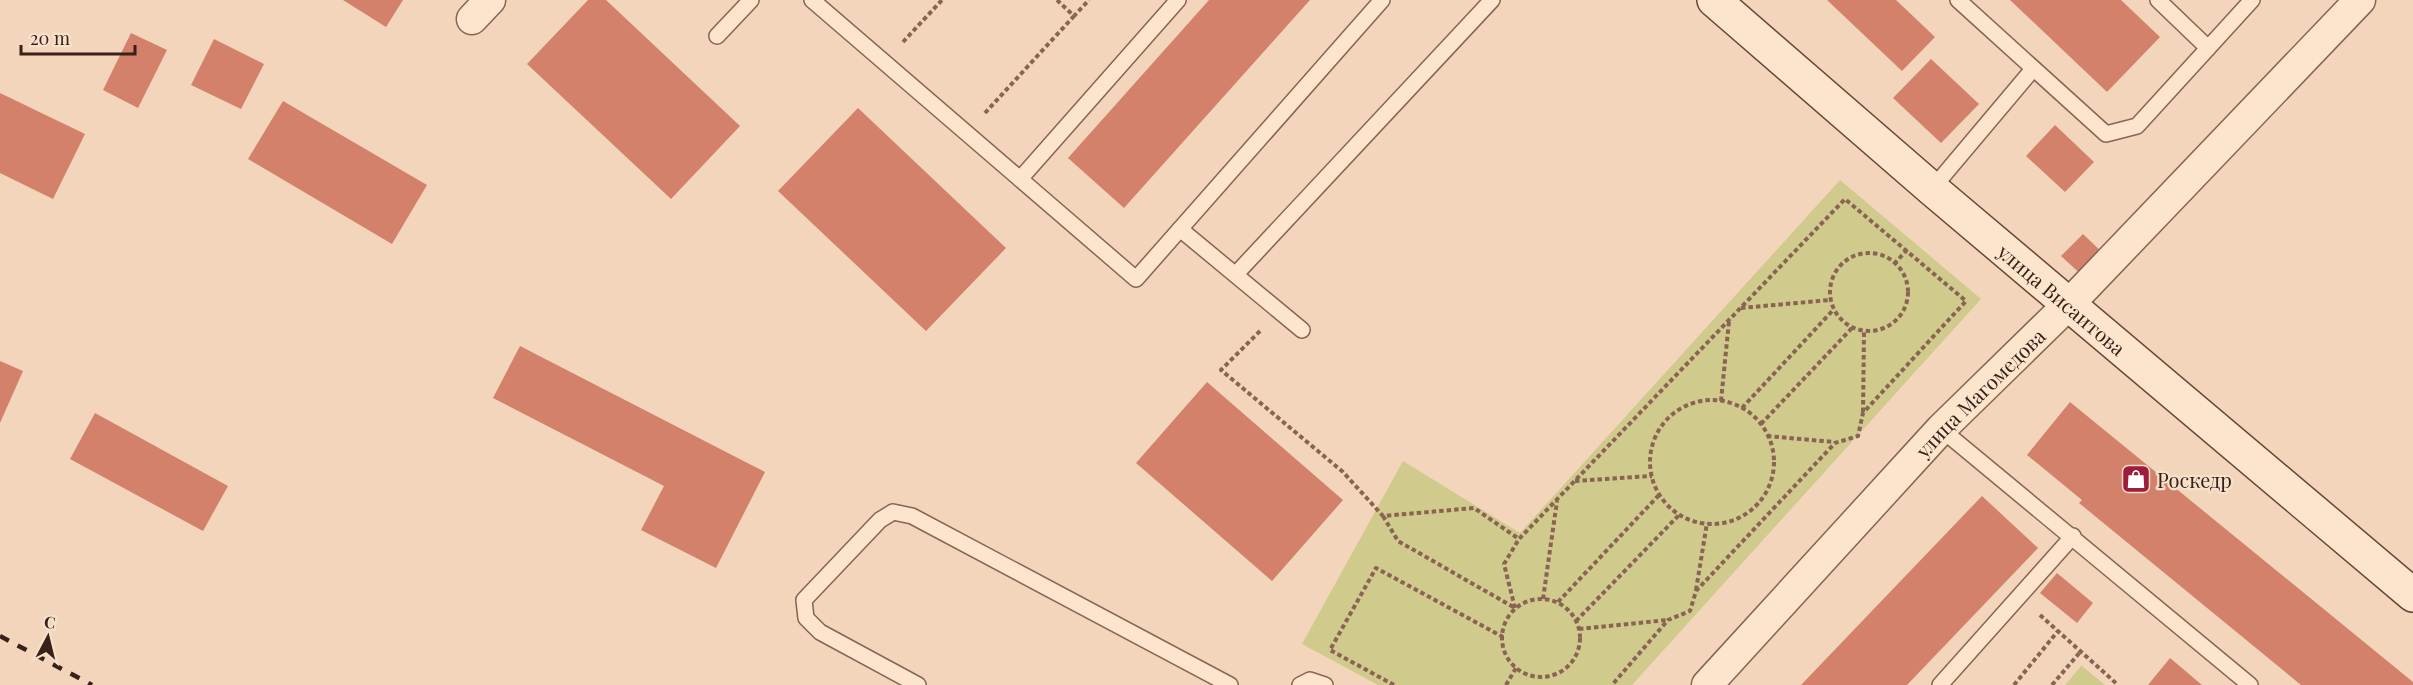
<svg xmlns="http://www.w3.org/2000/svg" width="2413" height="685" viewBox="0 0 2413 685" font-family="'Playfair Display',serif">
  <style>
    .green { fill: #d0ca8d }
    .building { fill: #d4816c }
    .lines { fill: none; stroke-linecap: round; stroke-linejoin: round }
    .service-casing { stroke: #8a6453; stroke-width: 18 }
    .minor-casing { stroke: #8a6453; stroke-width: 33 }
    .secondary-casing { stroke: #6b4536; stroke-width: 36 }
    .path { stroke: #8a6453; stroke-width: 4; stroke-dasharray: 4.5 3; stroke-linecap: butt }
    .service { stroke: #fce4cd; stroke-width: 15 }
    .minor { stroke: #fce4cd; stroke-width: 30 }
    .secondary { stroke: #fce4cd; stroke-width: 33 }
    .rail { stroke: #372119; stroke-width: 4.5; stroke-dasharray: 10 10; stroke-linecap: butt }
    .labels { text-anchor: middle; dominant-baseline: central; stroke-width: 4.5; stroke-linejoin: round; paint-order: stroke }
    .street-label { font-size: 20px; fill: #372119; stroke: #f8e1ca }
    .poi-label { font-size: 20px; fill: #372119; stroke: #f8e1ca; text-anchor: start }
  </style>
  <rect width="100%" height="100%" fill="#f2d5ba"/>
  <g class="green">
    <polygon points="1840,180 1981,299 1632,685 1378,685 1302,644 1403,461 1520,533"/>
    <polygon points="2082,665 2082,666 2105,685 2065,685"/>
  </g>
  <g class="building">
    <polygon points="343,0 403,0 386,27"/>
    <polygon points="588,0 606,0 740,126 671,199 527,64"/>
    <polygon points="1209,0 1310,0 1124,208 1068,158"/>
    <polygon points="1827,0 1896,0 1935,37 1902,71"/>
    <polygon points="2010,0 2121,0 2160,37 2107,92"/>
    <polygon points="131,33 167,50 138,108 103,90"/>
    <polygon points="214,39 264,64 241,109 191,85"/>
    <polygon points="1931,59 1979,104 1941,143 1893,98"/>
    <polygon points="0,93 85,134 53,199 0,173"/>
    <polygon points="283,101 427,185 392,244 248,159"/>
    <polygon points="858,108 1006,248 926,331 778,191"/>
    <polygon points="2055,125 2094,162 2065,192 2026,156"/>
    <polygon points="2083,234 2106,256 2085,278 2061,256"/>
    <polygon points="520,346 765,472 716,568 641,530 664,486 493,398"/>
    <polygon points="0,361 23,371 0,423"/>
    <polygon points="1207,382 1343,500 1272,581 1136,463"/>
    <polygon points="2070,402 2413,682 2413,685 2301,685 2079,503 2082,500 2027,455"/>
    <polygon points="95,413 228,486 203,531 70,459"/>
    <polygon points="1982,496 2038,548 1907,685 1801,685"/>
    <polygon points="2057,573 2093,603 2077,623 2040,593"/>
    <polygon points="2170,658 2202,685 2148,685"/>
  </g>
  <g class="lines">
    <g class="service-casing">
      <g id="service">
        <polyline points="812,0 1020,179"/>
        <polyline points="1178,0 1020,179 1136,279 1382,0"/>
        <polyline points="1958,0 2106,134 2137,126 2252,0"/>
        <polyline points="2158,0 2208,48"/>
        <polyline points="717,36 751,0"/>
        <polyline points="1932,189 2033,69"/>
        <polyline points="1180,229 1302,330"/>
        <polyline points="1236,274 1492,0"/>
        <polyline points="1941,429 2250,685"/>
        <polyline points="918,685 820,632 806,618 804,600 880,520 893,512 912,516 1230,685"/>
        <polyline points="1300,685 1310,680 1325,685"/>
        <polyline points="1940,685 2073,536"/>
      </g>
    </g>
    <g class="minor-casing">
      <g id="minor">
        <polyline points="472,19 490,0"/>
        <path id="s1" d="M1707 685 1941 429 2069 304 2360 0"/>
      </g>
    </g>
    <g class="secondary-casing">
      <g id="secondary">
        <path id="s2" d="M1714 0 1932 189 2413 595"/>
      </g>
    </g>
    <g class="path">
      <polyline points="1057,0 1074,16 1089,0"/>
      <polyline points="903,42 942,0"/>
      <polyline points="985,113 1074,16"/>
      <circle cx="1869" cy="292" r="39"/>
      <polyline points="1894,264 1907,250"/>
      <polyline points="1741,308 1830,300"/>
      <polyline points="1260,331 1221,370 1343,472 1383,516 1474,508 1519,539 1845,199 1966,301 1863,413 1858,436 1835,443 1696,591 1690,611 1668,620 1612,685"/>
      <circle cx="1712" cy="462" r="62"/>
      <polyline points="1721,401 1729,321"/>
      <polyline points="1742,408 1834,309"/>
      <polyline points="1863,412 1864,332"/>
      <polyline points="1761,424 1853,327"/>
      <polyline points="1767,436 1834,442"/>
      <polyline points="1575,481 1652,476"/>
      <polyline points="1383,516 1398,541 1515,608"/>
      <polyline points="1696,590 1707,523"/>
      <polyline points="1543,599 1557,501"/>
      <circle cx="1541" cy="638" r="39"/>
      <polyline points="1558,602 1659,495"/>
      <polyline points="1515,608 1504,564 1519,539"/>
      <polyline points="2040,615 2118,685"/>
      <polyline points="1576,621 1680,514"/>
      <polyline points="1579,629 1667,620"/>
      <polyline points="1394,685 1330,650 1376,568 1503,637"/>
      <polyline points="1506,685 1516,668"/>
      <polyline points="2014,685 2058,631"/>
      <polyline points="2052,685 2081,651"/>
    </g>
    <use href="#service" class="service"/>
    <use href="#minor" class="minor"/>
    <use href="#secondary" class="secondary"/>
    <polyline class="rail" points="0,636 92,685"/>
  </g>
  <defs>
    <g id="shop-square" transform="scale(1.5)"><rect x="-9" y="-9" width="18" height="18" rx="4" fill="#9e1d3a" stroke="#f8e1ca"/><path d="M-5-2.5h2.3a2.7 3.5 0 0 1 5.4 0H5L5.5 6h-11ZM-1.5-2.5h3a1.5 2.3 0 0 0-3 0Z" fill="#fff"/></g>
  </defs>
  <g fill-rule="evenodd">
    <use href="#shop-square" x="2136" y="479"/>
  </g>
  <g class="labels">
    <g class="street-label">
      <text stroke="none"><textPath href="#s2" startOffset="459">улица Висаитова</textPath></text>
      <text stroke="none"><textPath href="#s1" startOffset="400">улица Магомедова</textPath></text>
    </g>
    <g class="poi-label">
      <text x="2157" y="479">Роскедр</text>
    </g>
  </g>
  <g transform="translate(48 637) rotate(7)" stroke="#f8e1ca" stroke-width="4.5" paint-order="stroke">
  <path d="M0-4.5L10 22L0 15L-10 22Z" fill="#372119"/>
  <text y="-9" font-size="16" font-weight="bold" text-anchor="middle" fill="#372119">С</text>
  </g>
  <path d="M21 45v9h114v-9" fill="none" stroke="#372119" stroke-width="3"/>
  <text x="30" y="45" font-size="18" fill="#372119" stroke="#f8e1ca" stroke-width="4.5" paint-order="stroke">20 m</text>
</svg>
